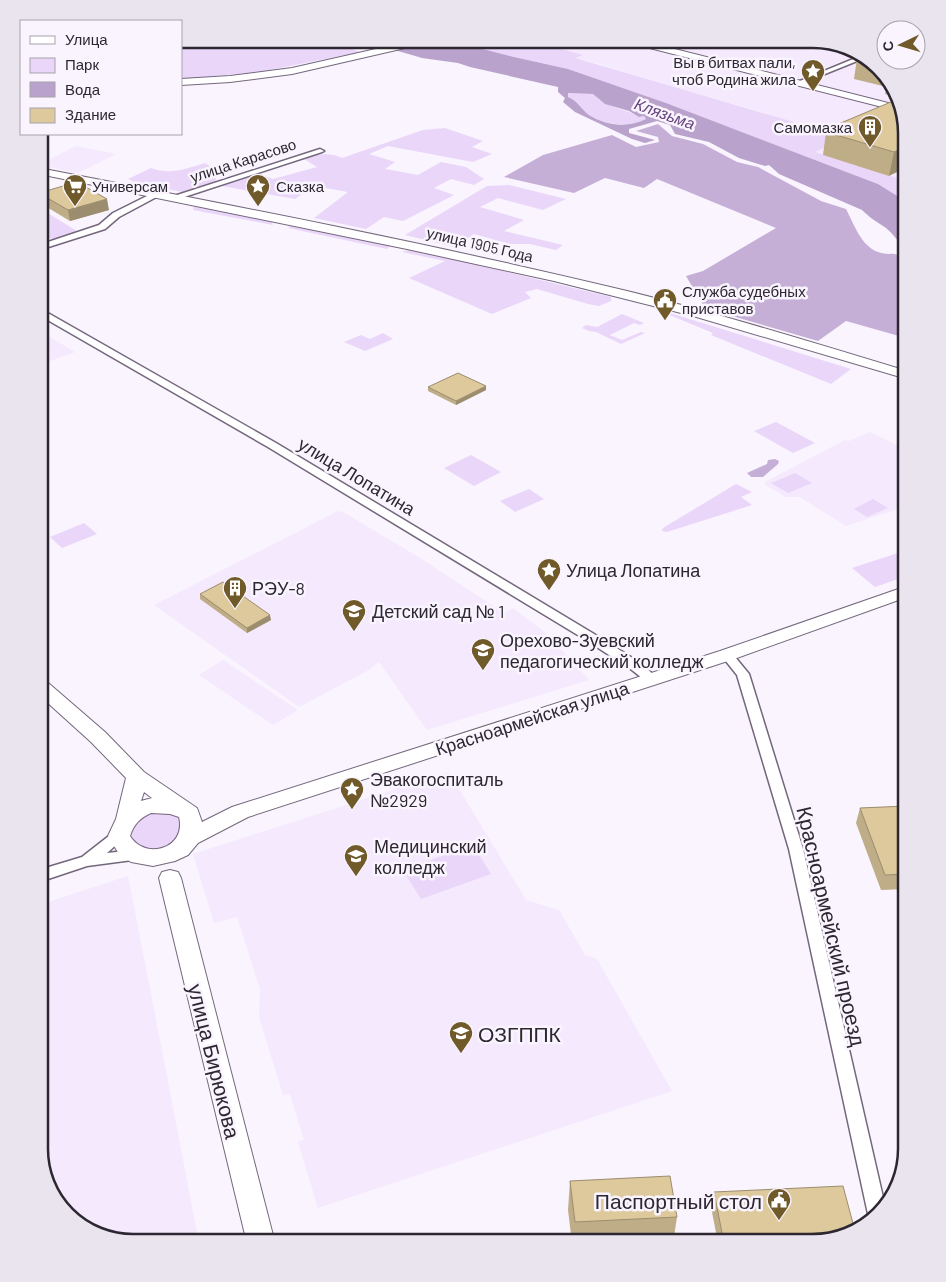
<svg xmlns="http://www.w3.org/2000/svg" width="946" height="1282" viewBox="0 0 946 1282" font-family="Barlow,sans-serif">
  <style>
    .built { fill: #f4e9fd }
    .green { fill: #ead6f9 }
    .forest { fill: #c6afd7 }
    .water { fill: #b9a2cb; fill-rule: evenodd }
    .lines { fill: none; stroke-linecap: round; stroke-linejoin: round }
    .street-casing { stroke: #74677d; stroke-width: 3 }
    .secondary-casing { stroke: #74677d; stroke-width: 2 }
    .street { fill: #fff; fill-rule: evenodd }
    .secondary { fill: #fff; fill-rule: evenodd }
    .wall { fill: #bfad87 }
    .shaded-wall { fill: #9b8d6e }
    .building { fill: #dec99d; stroke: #9b8d6e }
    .labels { text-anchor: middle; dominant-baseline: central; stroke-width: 5; stroke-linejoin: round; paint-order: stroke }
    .far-poi-label { font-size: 15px; fill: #2d2731; stroke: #f9f4fe; text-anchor: start }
    .far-street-label { font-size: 15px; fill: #2d2731; stroke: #f9f4fe }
    .far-water-label { font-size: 16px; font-style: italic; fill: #64447a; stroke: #f9f4fe }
    .street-label { font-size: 18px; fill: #2d2731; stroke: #f9f4fe }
    .poi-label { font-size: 18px; fill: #2d2731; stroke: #f9f4fe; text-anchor: start }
    .near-street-label { font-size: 21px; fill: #2d2731; stroke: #f9f4fe }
    .near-poi-label { font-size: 21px; fill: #2d2731; stroke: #f9f4fe; text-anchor: start }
    .rim { fill: none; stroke: #2d2731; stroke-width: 2.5 }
  </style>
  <rect width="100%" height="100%" fill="#f9f4fe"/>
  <g class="built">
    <polygon points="494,39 621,39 902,112 907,133 907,181 814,152 847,138 602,65 542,49"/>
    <polygon points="636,39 819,39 863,53 794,80"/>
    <polygon points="865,56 895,85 900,106 804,82"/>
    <polygon points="76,146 116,154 78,173 39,165"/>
    <polygon points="39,330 40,331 75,352 39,365"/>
    <polygon points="870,432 907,450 907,506 846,526 800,497 786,497 765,485 765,482 845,440 849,441"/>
    <polygon points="338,511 343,512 420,558 504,613 513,608 547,634 589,680 427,730 379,662 367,671 299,707 154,605"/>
    <polygon points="223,660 298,710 273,725 199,675"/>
    <polygon points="449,772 526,900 559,910 585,955 597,959 672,1091 318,1208 298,1142 304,1140 290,1094 283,1095 259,1017 260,989 237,917 214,923 193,854"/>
    <polygon points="128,876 158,1030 199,1243 127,1243 85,1231 51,1197 39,1149 39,905"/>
  </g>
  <g class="green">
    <polygon points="181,39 325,39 360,52 260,72 181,79"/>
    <path d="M452 39H494L542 49 551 46 583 55 575 58C666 84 756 112 847 137L815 152 907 181V202L878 184 666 103 568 69 514 57 448 40Z"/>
    <path d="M568 93 594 94C605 108 625 108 639 117L644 116 646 119C627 127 608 126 589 115 581 109 577 100 568 97Z"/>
    <path d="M445 128 483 141 472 147 492 154 473 162 388 146 369 154 395 162 385 169 418 175 441 162 466 167 484 179 474 185 451 179 434 188 454 195 403 221 384 217 366 229 314 218 348 192 314 186 295 199 216 185 256 173 273 179 317 167 304 159C317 154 329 152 342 158L423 130Z"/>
    <path d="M205 163 213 168 216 181 183 192 139 184 128 179 151 168C170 175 186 169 205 163Z"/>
    <polygon points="509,185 566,199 543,210 498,198 480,207 524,220 504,231 563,245 556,250 530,244 510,244 474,234 454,247 405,235 487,186"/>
    <polygon points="194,206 271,221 273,225 193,210"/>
    <path d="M46 212 80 233C66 238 53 243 39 234V216Z"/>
    <polygon points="293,224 391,245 387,249 288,228"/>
    <polygon points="411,249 611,297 611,301 599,306 588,304 537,289 525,292 531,298 492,314 409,278 445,261 402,252"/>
    <polygon points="670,313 851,369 831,384 711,335 713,333 667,314"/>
    <polygon points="622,314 644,323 640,325 634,323 610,335 622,340 641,332 645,333 621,344 596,332 589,331 582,328 586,325 597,327"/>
    <polygon points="383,333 393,339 365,351 344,342 361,335 370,339"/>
    <polygon points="776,422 815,443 793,453 754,431"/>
    <polygon points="471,455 501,472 474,486 444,468"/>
    <polygon points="795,473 812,483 788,493 771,483"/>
    <polygon points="736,484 752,492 741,497 752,505 667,532 662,531 663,528"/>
    <polygon points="529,489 544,499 515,512 500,501"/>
    <polygon points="873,499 888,508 867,517 854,509"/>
    <polygon points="84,523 97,534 62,548 50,537"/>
    <polygon points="907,550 907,576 875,587 852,568"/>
    <path d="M157 812C174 814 182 814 182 833 169 848 142 860 131 836 132 822 145 815 157 812Z"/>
    <polygon points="473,845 491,874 421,899 403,870"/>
  </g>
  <g class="forest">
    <path d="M658 124 672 136 703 144 737 162 758 167 821 201 846 209C854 224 861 246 878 252 893 257 891 249 907 261V337L906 338 846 321 818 341 732 316 703 305 686 276 703 271 776 228 657 179 644 188 605 178 574 193 504 177 543 155 612 135 636 147 659 142 658 137 636 131Z"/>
    <polygon points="775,459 779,461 778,464 763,477 751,477 747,473 767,464 768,460"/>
  </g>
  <path class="water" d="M357 39H444L514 57 568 69 666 103 878 184 907 202V248C898 243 894 234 886 228 877 222 870 218 862 210L779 174 769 165 765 166 739 158 709 142 675 134 670 125 657 121 629 129V133L655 140 645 143 632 139 575 112 563 102 565 98 558 92V87L470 67 458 63 422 58ZM568 93 593 94 605 104 629 111 639 117 644 116 646 119C627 128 607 126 589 115 581 109 577 100 568 97Z"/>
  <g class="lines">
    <g class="street-casing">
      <g id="street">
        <polygon points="863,55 867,57 800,84 795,83"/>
        <polygon points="320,149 324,151 322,152 178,199 171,197"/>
        <polygon points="155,192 162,194 119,217 105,229 39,250 39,245 99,225 113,213"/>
        <polygon points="39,308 276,443 594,634 642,664 658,679 657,682 647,682 632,670 586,640 268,447 39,315"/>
        <polygon points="727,651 731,652 749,674 803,849 885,1206 871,1220 868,1214 789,849 737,675 721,655"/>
        <polygon points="119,831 124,832 126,836 107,853 135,850 140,851 142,855 140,859 87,866 39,882 39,870 82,857 114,832"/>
      </g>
    </g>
    <g class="secondary-casing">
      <g id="secondary">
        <polygon points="420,39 435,39 431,42 292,74 230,82 181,85 181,79 230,76 292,68"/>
        <polygon points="621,39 635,39 900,106 902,112 622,41"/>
        <path d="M39 168C235 206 432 244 627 291 721 314 814 343 907 371V379L693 316 554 281 407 249 39 174Z"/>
        <path d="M907 586V597L734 659 248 817 198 843 188 855 175 861 153 866 131 862 119 854 108 836 116 819 126 778 91 742 39 695V679L46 681 105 732 144 772 197 808 202 822 232 807 720 651ZM144 792 152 798 141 801ZM151 813 170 814 179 817C187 848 146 861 130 836 134 824 140 818 151 813Z"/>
        <polygon points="170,870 178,872 181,878 275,1243 247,1243 159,878 162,872"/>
      </g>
    </g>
    <use href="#street" class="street"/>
    <use href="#secondary" class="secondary"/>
  </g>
  <g class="wall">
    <polygon points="864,55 895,85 898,98 885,94 887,87 854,79 857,58"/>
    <polygon points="836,125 907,133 889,176 823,155 826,132 836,128"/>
    <polygon points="39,192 109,210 70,221 40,203"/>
    <polygon points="486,386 486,390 456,405 428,391 428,387"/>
    <polygon points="200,594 271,620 247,633 200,599"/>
    <polygon points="907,806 907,842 905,842 907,848 907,889 881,890 856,823 860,808"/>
    <polygon points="570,1181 677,1217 673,1243 572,1243 568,1210"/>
    <polygon points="714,1192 855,1231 855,1232 814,1243 718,1243 711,1207"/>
  </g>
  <g class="shaded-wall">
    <polygon points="907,146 907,167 889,176 894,152"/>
    <polygon points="107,199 109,210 70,221 68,210"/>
    <polygon points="486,386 486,390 456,405 456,401"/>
    <polygon points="270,615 271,620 247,633 247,628"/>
  </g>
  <g class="building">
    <polygon points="864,55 870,61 857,58"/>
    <polygon points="898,99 907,133 907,146 894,152 826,132 840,126 836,125"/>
    <polygon points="77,182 107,199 68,210 39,193"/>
    <polygon points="458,373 486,386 456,401 428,387"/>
    <polygon points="223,582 270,615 247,628 200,594"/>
    <polygon points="907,806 907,827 899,827 907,848 907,874 885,875 860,808"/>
    <polygon points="670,1176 677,1217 575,1222 570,1181"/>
    <polygon points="843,1186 855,1231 723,1238 714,1192"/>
  </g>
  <defs>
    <g id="sight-pin" transform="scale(1.25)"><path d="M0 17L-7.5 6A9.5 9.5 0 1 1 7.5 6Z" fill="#705a2a" stroke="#f9f4fe"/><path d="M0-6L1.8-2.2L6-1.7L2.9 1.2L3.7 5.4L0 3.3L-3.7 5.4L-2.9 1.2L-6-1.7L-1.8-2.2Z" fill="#fff"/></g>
    <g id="building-pin" transform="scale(1.25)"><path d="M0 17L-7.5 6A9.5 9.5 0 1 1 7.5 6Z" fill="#705a2a" stroke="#f9f4fe"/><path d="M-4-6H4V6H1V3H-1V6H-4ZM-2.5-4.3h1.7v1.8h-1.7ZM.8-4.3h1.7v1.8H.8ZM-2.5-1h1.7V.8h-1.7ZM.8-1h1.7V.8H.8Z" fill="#fff"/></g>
    <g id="supermarket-pin" transform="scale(1.25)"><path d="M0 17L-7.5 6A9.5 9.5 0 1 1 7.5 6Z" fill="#705a2a" stroke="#f9f4fe"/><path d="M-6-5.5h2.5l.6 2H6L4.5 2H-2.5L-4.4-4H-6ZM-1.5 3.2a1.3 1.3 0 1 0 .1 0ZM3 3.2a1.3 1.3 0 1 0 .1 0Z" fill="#fff"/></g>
    <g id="civic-pin" transform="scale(1.25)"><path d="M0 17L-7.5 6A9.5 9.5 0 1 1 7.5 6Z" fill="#705a2a" stroke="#f9f4fe"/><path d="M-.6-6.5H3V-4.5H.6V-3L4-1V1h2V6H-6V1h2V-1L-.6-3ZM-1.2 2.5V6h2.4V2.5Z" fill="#fff"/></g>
    <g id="school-pin" transform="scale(1.25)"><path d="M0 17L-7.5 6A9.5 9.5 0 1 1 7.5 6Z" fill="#705a2a" stroke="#f9f4fe"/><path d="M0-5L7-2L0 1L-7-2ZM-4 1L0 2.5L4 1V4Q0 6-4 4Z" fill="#fff"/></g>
    <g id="university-pin" transform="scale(1.25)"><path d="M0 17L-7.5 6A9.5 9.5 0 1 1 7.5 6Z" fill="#705a2a" stroke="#f9f4fe"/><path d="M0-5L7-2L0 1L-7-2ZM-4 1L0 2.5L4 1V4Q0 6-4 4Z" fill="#fff"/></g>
  </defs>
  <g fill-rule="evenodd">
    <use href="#sight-pin" x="813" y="71"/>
    <use href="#building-pin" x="870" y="127"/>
    <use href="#supermarket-pin" x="75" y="186"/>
    <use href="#sight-pin" x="258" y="186"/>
    <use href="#civic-pin" x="665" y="300"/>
    <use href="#sight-pin" x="549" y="570"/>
    <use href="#building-pin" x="235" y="588"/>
    <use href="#school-pin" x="354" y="611"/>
    <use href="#university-pin" x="483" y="650"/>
    <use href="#sight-pin" x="352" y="789"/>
    <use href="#university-pin" x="356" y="856"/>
    <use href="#university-pin" x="461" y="1033"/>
    <use href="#civic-pin" x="779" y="1200"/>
  </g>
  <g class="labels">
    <g class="far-poi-label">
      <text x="796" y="62" text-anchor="end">Вы в битвах пали,<tspan x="796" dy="17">чтоб Родина жила</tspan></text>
      <text x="852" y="127" text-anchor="end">Самомазка</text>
      <text x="92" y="186">Универсам</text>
      <text x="276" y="186">Сказка</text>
      <text x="682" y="291">Служба судебных<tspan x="682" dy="17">приставов</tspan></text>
    </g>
    <g class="far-street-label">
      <text transform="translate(243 160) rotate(-18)">улица Карасово</text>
      <text transform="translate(480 244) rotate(13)">улица 1905 Года</text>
    </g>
    <g class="far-water-label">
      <text transform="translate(665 113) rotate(20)">Клязьма</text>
    </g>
    <g class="street-label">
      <text transform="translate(357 476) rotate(31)">улица Лопатина</text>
      <text transform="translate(532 718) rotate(-18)">Красноармейская улица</text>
    </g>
    <g class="poi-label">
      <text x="566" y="570">Улица Лопатина</text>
      <text x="252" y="588">РЭУ-8</text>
      <text x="372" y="611">Детский сад № 1</text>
      <text x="500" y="640">Орехово-Зуевский<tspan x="500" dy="21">педагогический колледж</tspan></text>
      <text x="370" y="779">Эвакогоспиталь<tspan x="370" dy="21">№2929</tspan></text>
      <text x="374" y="846">Медицинский<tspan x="374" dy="21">колледж</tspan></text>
    </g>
    <g class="near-street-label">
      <text transform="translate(832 926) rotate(77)">Красноармейский проезд</text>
      <text transform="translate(215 1061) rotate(76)">улица Бирюкова</text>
    </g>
    <g class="near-poi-label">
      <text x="478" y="1033">ОЗГППК</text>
      <text x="762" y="1200" text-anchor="end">Паспортный стол</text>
    </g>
  </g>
  <path d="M0 0H946V1282H0ZM133 48H813A85 85 0 0 1 898 133V1149A85 85 0 0 1 813 1234H133A85 85 0 0 1 48 1149V133A85 85 0 0 1 133 48Z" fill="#e9e4ee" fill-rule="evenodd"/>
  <path class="rim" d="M133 48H813A85 85 0 0 1 898 133V1149A85 85 0 0 1 813 1234H133A85 85 0 0 1 48 1149V133A85 85 0 0 1 133 48Z"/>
  <rect x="20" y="20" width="162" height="115" fill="#f9f4fe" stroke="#a7a2ac"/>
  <rect x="30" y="36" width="25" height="8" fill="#ffffff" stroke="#a7a2ac"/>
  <text x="65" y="45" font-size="15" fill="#2d2731">Улица</text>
  <rect x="30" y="58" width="25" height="15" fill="#ead6f9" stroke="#a7a2ac"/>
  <text x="65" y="70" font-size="15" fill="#2d2731">Парк</text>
  <rect x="30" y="82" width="25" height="15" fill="#b9a2cb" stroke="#a7a2ac"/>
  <text x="65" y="95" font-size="15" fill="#2d2731">Вода</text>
  <rect x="30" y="108" width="25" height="15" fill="#dec99d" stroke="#a7a2ac"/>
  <text x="65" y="120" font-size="15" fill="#2d2731">Здание</text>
  <g transform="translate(901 45) rotate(265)"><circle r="24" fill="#f9f4fe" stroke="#a7a2ac"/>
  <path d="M0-4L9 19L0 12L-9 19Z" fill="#705a2a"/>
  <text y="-8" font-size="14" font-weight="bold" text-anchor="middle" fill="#2d2731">С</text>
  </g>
</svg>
